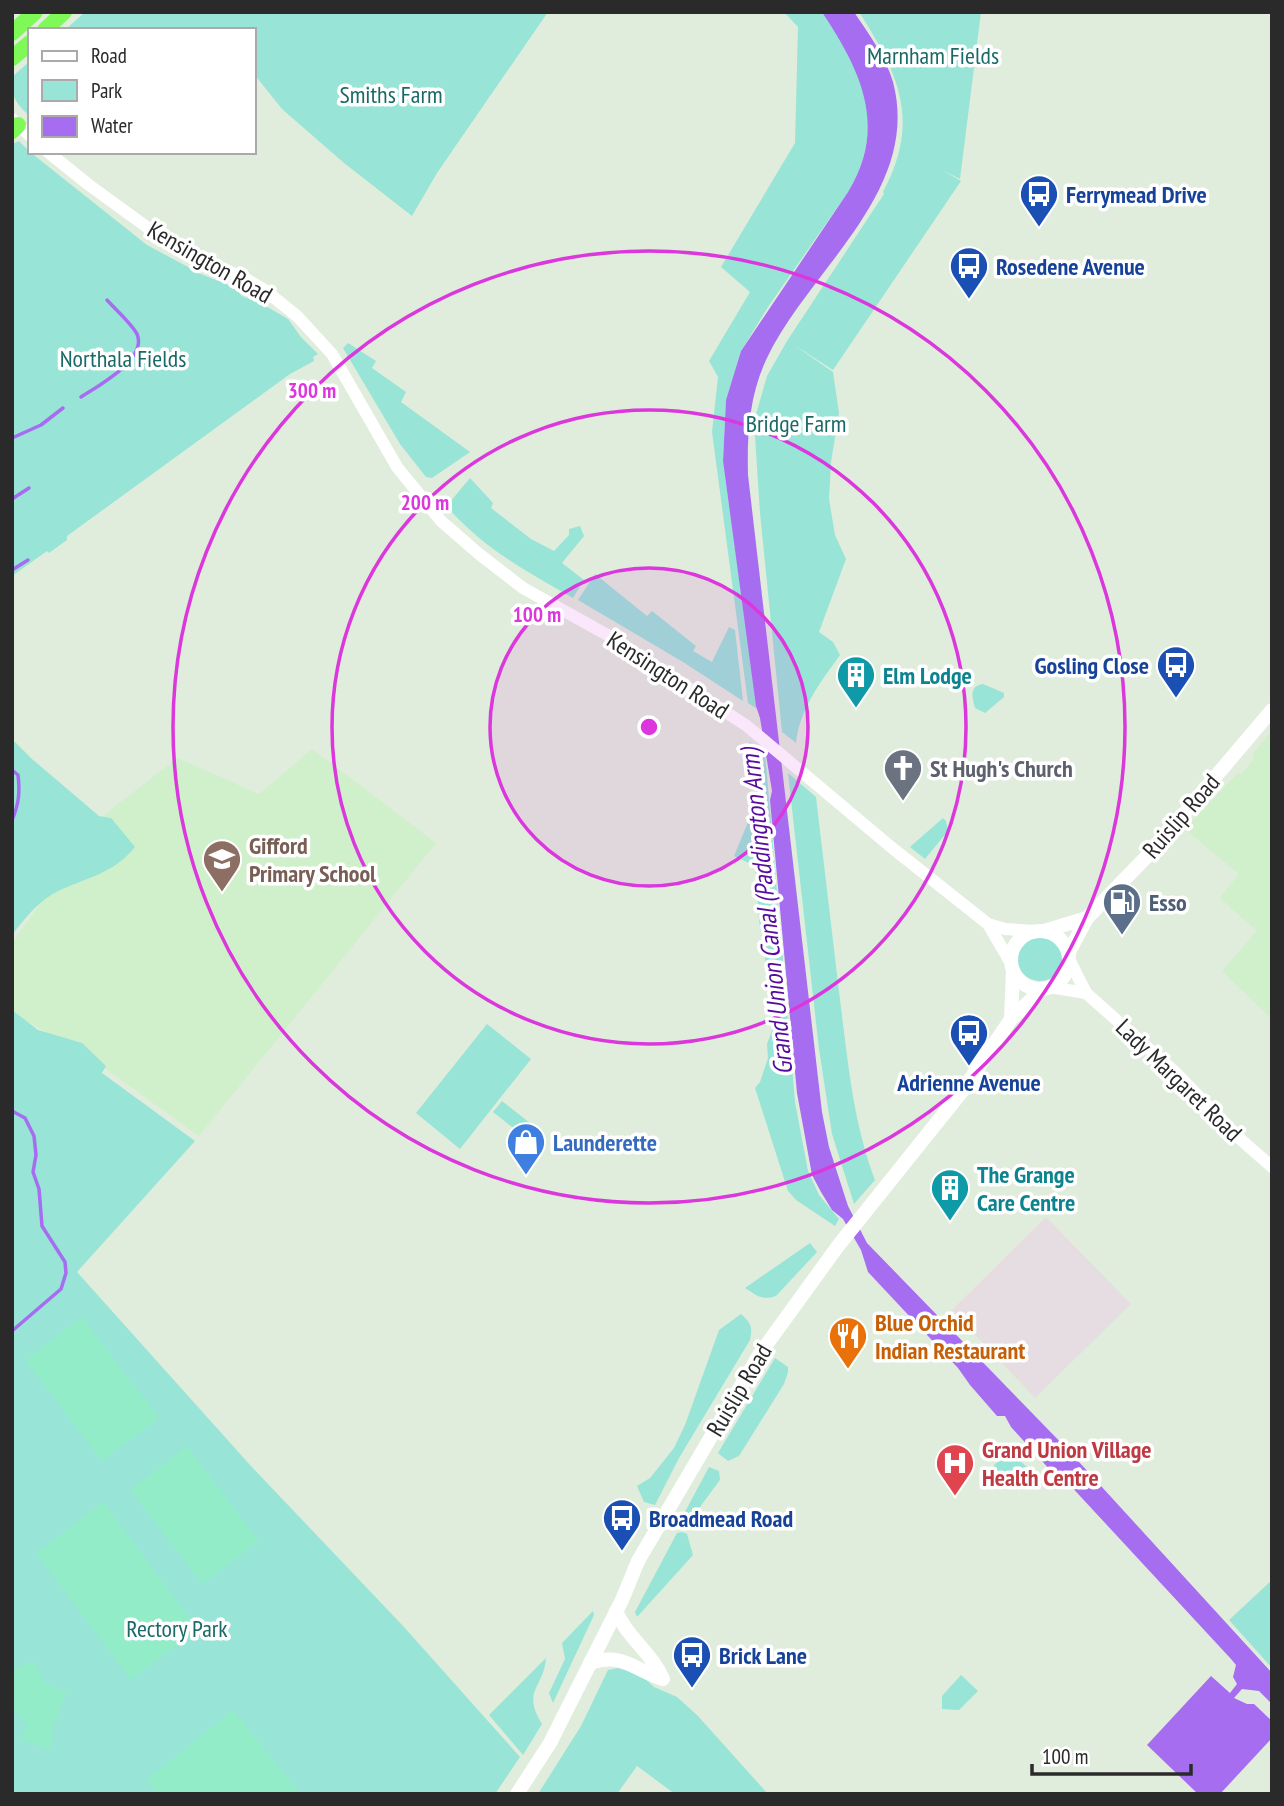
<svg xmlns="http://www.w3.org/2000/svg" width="1284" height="1806" viewBox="0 0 1284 1806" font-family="'PT Sans Narrow',sans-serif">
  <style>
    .industrial { fill: #e5dde1 }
    .education { fill: #d0efcb }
    .green { fill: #98e4d7 }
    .pitch { fill: #93ecc8 }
    .water { fill: #a76df1 }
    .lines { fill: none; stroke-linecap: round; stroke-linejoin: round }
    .stream { stroke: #a76df1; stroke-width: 3.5 }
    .tertiary { stroke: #fff; stroke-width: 12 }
    .secondary { stroke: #fff; stroke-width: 14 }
    .trunk { stroke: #7ef958; stroke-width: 16 }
    .ring { fill: none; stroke: #db37dd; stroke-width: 3.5 }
    .labels { text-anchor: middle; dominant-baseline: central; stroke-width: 7; stroke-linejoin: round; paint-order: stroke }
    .park-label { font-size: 24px; fill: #196966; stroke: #fff }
    .transit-label { font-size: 24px; font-weight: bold; fill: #164399; stroke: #fff; text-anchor: start }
    .street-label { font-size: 24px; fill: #2a2a2a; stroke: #fff }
    .culture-label { font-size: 24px; font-weight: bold; fill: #0d838f; stroke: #fff; text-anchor: start }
    .worship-label { font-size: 24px; font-weight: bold; fill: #5b616d; stroke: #fff; text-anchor: start }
    .education-label { font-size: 24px; font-weight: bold; fill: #785e54; stroke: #fff; text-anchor: start }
    .service-label { font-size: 24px; font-weight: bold; fill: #4e5e75; stroke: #fff; text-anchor: start }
    .shop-label { font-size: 24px; font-weight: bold; fill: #366cbe; stroke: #fff; text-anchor: start }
    .food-label { font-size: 24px; font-weight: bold; fill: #c56008; stroke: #fff; text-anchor: start }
    .health-label { font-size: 24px; font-weight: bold; fill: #be3a42; stroke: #fff; text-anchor: start }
    .water-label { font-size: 26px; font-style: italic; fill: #570b9e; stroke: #fff }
    .centre { fill: #db37dd; stroke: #fff; stroke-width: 3.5 }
    .ring-label { font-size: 21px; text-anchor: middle; font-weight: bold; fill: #db37dd; stroke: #fff; stroke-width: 7; stroke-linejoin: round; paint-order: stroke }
  </style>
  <rect width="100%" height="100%" fill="#e0eddc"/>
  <polygon class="industrial" points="1046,1217 1131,1304 1035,1398 952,1310"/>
  <g class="education">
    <polygon points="1272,730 1272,1019 1222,971 1257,931 1220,898 1239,874 1185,829 1238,773 1242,774 1254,759 1252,755"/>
    <polygon points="312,749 436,843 199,1136 85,1054 12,1013 12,943 106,813 178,758 259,794"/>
  </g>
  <g class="green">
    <polygon points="85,12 548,12 437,173 412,216 344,163 282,109 254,74 254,30 65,30"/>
    <path d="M784 12H827C867 67 885 131 848 192L768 307 741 351 726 400 723 461 757 709 748 703 712 432 718 377 709 361 750 292 721 267 795 143 798 27Z"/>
    <path d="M859 12H981L960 179 942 170 961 181 833 370 791 343 833 372 839 413 831 462 829 499 835 535 846 559 819 632 833 642 840 655C820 683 800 708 796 743L782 732 760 513 754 421 767 376 787 341 884 194 883 192C921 121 899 74 859 12Z"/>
    <path d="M30 61V116C14 102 12 97 12 77Z"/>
    <polygon points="19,141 30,152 147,245 203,275 234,287 242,296 264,305 288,319 301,337 318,354 313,357 314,361 290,374 67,536 67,540 49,553 47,551 12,576 12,144"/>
    <polygon points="348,343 376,361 372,368 406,392 401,402 470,452 432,478 426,477 400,444 343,348"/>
    <path d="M470 478 493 503 491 508 531 539 554 551 569 535V529L580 526 584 536 562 563 584 580 573 598C525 570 487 551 449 509L450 502Z"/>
    <polygon points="595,574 647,616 652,611 696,646 693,651 712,662 729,627 735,630 743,701 683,662 578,600"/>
    <path d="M983 684 1004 693V697L985 713 975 708C972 697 969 686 983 684Z"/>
    <path d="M12 739 32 759 99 816 111 818 135 847C114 873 89 877 60 890 39 900 26 917 12 935Z"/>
    <polygon points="750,742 765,752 795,1102 808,1171 819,1195 839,1219 835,1226 796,1200 788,1191 755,1088 760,1082 768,1058 767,1044 775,1022 759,920 755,866 734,856 753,810 756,781 762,768 761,761 745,748"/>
    <path d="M788 773 816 797C824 865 832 932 840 1000 848 1061 853 1122 875 1180L854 1204 832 1134 819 1049Z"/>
    <polygon points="943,818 946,821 948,831 925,859 910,847"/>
    <circle cx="1040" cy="958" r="23"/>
    <polygon points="12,1010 38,1030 82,1043 106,1066 102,1073 195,1141 77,1272 250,1465 404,1627 520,1757 495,1794 12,1794"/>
    <polygon points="487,1024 531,1059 460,1149 416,1113"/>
    <polygon points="502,1101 535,1127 526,1138 493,1112"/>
    <path d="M810 1243 817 1252 776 1296C762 1301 756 1295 745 1288Z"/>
    <path d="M741 1314C751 1323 753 1327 750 1340L679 1458 655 1505 644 1502 637 1486 650 1478 674 1448 685 1425 719 1330Z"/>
    <polygon points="775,1358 788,1367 788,1372 784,1384 739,1456 728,1461 718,1453"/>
    <polygon points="1009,1451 1028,1468 1027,1475 1020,1481 1004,1483 989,1470"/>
    <polygon points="709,1467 719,1471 720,1480 691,1519 684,1523 679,1523"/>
    <polygon points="682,1532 687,1534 693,1555 637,1617 635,1612 677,1533"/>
    <polygon points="1272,1580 1272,1668 1229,1620"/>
    <polygon points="593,1611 594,1615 553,1703 549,1693 565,1659 562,1643"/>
    <path d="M546 1658C544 1688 521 1690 542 1724L523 1755 489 1715Z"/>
    <polygon points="618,1668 640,1674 654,1687 677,1697 698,1716 768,1794 675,1794 637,1766 617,1794 538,1794 581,1726 608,1670"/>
    <polygon points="961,1675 978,1691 959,1710 942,1709 942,1696"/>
  </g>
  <g class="pitch">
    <polygon points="82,1317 159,1418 102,1461 25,1360"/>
    <polygon points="187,1446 259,1541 202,1584 130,1490"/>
    <polygon points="103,1502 198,1629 131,1680 36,1553"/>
    <path d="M33 1660 44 1683 67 1692 51 1732 55 1734 49 1750 21 1739 27 1723C8 1713 12 1689 12 1670Z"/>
    <polygon points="233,1710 301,1794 158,1794 147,1780"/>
  </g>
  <path class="water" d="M822 12H854C868 33 886 57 893 82 922 192 807 271 766 360 749 397 747 435 748 475L822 1112 829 1147 848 1206 867 1243 1069 1451 1272 1673V1704L1259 1691 1242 1689 1234 1698 1247 1704H1254L1272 1721V1738L1220 1794H1198L1147 1745 1211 1676 1230 1693 1237 1684 1233 1677 1236 1665 1231 1659 1068 1483 1061 1482 1011 1427 1005 1416H997L970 1385 958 1368 868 1272 861 1250 843 1219 832 1210 821 1192 812 1175 797 1093 770 800 772 791 760 718 756 706 723 461 726 400 741 351 848 192C888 126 861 71 822 12Z"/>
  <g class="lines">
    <g class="stream">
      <path d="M81 397C98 386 148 359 137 334 131 323 116 310 107 300"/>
      <polyline points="12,438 41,425 63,408"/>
      <polyline points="12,499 29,488"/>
      <polyline points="12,570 28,560"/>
      <path d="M12 770 18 775C20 792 19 804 12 820"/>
      <polyline points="12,1111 25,1118 34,1136 36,1155 33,1172 39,1189 42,1226 65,1262 66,1273 61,1289 12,1331"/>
    </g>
    <g class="tertiary">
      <polyline points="12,119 30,136"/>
      <polyline points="48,152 89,185 166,241 183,251 246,279 266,291 298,317 332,354 397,467 441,521 479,554 523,588 611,637 747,726 891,847 988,924 1005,929 1035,931"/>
      <polyline points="988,924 1012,965"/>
      <polyline points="1069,959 1086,993 1175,1072 1239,1138 1272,1167"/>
      <polyline points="1049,987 1086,993"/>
    </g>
    <g class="secondary">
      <polyline points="1044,931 1087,918"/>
      <circle cx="1040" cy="960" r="29"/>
      <polyline points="1069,952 1087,918 1155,848 1272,710"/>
      <polyline points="1011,1019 1013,970"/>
      <path d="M590 1663C623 1652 634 1670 663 1679 652 1653 626 1636 616 1611"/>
      <polyline points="517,1794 550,1743 622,1600 638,1561 759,1355 838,1246 963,1090 1011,1019 1042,989"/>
    </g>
    <g class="trunk">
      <polyline points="45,30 64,12"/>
      <polyline points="12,33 35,12"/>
      <polyline points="12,58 30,43"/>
      <polyline points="12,131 18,125"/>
    </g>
  </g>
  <circle cx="649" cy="727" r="159" fill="#db37dd" fill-opacity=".12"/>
  <g class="ring">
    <circle cx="649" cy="727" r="159"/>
    <circle cx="649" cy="727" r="317"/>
    <circle cx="649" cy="727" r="476"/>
  </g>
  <defs>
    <g id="bus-pin" transform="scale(2.0125)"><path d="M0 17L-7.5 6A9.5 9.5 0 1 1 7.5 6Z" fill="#1a4fb4" stroke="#fff"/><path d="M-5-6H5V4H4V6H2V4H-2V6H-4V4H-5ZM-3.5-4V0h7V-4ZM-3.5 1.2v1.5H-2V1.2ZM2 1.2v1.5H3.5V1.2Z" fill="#fff"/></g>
    <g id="building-pin" transform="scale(2.0125)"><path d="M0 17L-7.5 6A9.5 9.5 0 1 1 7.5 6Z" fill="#0f9aa8" stroke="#fff"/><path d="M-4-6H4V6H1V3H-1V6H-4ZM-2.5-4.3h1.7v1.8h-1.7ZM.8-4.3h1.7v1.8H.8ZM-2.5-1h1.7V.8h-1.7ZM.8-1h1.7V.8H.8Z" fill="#fff"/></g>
    <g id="church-pin" transform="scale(2.0125)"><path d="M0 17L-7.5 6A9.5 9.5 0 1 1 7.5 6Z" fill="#6b7280" stroke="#fff"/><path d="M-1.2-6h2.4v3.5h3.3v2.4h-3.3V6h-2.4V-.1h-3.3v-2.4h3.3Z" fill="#fff"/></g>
    <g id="school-pin" transform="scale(2.0125)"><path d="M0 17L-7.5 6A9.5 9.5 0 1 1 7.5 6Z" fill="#8d6e63" stroke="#fff"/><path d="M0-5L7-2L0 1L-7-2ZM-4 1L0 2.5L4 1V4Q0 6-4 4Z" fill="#fff"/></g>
    <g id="fuel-pin" transform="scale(2.0125)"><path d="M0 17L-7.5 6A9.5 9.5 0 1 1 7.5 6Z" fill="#5c6f8a" stroke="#fff"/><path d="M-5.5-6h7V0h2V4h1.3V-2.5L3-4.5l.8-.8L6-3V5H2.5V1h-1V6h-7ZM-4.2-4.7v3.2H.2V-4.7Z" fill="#fff"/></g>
    <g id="shop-pin" transform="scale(2.0125)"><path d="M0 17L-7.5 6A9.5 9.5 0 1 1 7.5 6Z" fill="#3f7fe0" stroke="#fff"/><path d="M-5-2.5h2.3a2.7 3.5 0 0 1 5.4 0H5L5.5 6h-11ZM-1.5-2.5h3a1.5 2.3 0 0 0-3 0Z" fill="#fff"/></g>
    <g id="restaurant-pin" transform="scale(2.0125)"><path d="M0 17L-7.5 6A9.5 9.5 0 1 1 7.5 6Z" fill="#e8710a" stroke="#fff"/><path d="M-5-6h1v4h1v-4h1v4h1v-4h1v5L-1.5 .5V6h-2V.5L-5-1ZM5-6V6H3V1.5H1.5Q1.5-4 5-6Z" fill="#fff"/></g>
    <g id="hospital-pin" transform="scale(2.0125)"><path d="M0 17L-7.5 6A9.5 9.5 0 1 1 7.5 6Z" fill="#e0444e" stroke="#fff"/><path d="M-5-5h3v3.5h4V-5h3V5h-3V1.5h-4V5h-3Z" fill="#fff"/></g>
  </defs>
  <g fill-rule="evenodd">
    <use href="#bus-pin" x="1039" y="194"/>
    <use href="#bus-pin" x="969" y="266"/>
    <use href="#bus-pin" x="1176" y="665"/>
    <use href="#building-pin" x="856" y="675"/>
    <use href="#church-pin" x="903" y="768"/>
    <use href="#school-pin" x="222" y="859"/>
    <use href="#fuel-pin" x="1122" y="902"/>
    <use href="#bus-pin" x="969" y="1033"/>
    <use href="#shop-pin" x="526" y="1142"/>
    <use href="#building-pin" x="950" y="1188"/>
    <use href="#restaurant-pin" x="848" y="1336"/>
    <use href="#hospital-pin" x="955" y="1463"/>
    <use href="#bus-pin" x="622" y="1518"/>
    <use href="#bus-pin" x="692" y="1655"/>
  </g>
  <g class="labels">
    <g class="park-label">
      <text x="933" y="55">Marnham Fields</text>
      <text x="391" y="94">Smiths Farm</text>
      <text x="123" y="358">Northala Fields</text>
      <text x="796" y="423">Bridge Farm</text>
      <text x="177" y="1628">Rectory Park</text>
    </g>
    <g class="transit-label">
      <text x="1066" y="194">Ferrymead Drive</text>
      <text x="996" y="266">Rosedene Avenue</text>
      <text x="1149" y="665" text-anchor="end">Gosling Close</text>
      <text x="969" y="1082" text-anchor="middle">Adrienne Avenue</text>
      <text x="649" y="1518">Broadmead Road</text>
      <text x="719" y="1655">Brick Lane</text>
    </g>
    <g class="street-label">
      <text transform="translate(210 262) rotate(30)">Kensington Road</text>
      <text transform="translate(668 675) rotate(33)">Kensington Road</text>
      <text transform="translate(1181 816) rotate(-49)">Ruislip Road</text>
      <text transform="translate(1179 1080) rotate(44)">Lady Margaret Road</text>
      <text transform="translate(739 1390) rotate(-59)">Ruislip Road</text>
    </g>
    <g class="culture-label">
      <text x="883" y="675">Elm Lodge</text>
      <text x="977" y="1174">The Grange<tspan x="977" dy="28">Care Centre</tspan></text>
    </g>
    <g class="worship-label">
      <text x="930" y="768">St Hugh's Church</text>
    </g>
    <g class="education-label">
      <text x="249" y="845">Gifford<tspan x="249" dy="28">Primary School</tspan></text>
    </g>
    <g class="service-label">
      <text x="1149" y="902">Esso</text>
    </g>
    <g class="shop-label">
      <text x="553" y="1142">Launderette</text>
    </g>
    <g class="food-label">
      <text x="875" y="1322">Blue Orchid<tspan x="875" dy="28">Indian Restaurant</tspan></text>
    </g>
    <g class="health-label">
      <text x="982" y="1449">Grand Union Village<tspan x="982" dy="28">Health Centre</tspan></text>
    </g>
    <g class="water-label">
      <text transform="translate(766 912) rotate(-96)">Grand Union Canal (Paddington Arm)</text>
    </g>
  </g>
  <circle cx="649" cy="727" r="10" class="centre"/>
  <g class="ring-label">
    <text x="312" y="398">300 m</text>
    <text x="425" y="510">200 m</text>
    <text x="537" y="622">100 m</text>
  </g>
  <rect width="1284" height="1806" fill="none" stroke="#2a2a2a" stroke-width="28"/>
  <rect x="28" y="28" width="228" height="126" fill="#ffffff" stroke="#aaaaaa" stroke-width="2"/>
  <rect x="42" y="51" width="35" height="10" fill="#ffffff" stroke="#aaaaaa" stroke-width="2"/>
  <text x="91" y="63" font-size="21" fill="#2a2a2a">Road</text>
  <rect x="42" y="80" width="35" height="21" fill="#98e4d7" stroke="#aaaaaa" stroke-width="2"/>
  <text x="91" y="98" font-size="21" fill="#2a2a2a">Park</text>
  <rect x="42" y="116" width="35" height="21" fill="#a76df1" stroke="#aaaaaa" stroke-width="2"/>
  <text x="91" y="133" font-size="21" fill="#2a2a2a">Water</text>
  <path d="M1032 1764v10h159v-10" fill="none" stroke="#2a2a2a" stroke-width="3.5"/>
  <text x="1042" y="1764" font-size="21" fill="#2a2a2a" stroke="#ffffff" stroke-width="5" paint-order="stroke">100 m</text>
</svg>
